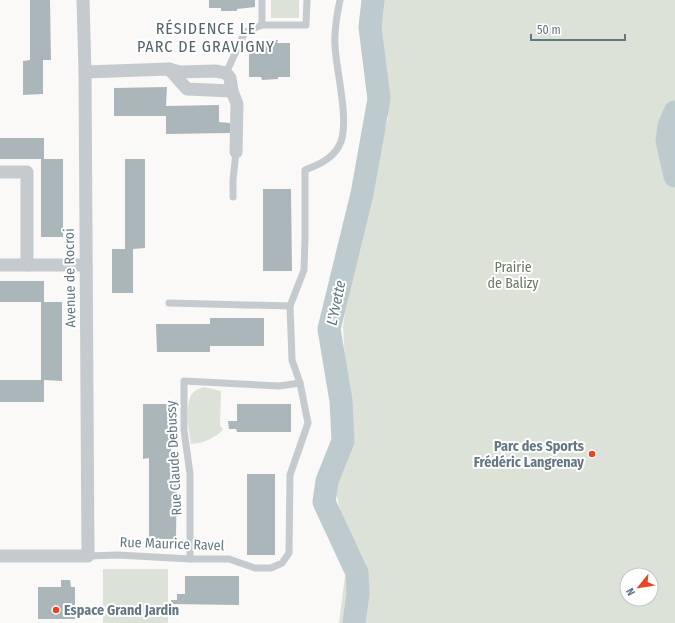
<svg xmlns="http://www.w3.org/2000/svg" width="675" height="623" viewBox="0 0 675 623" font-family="'Fira Sans Condensed',sans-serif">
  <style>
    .green { fill: #dce2d8; fill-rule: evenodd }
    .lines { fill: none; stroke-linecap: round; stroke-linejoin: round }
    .river { stroke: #bdcbce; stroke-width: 23 }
    .building { fill: #abb6ba }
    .service { stroke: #c4cacd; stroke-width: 7 }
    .minor { stroke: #c4cacd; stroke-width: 13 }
    .poi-dot { fill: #eb4425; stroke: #fff; stroke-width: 1.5 }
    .labels { text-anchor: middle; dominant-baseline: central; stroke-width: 4; stroke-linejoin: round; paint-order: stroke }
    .park-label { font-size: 14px; fill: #697a62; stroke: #fff }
    .street-label { font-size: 14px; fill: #637883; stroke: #fff }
    .poi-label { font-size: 14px; font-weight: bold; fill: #637883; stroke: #fff; text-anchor: end }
    .water-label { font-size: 15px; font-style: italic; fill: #5e777d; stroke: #fff }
    .quarter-label { font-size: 16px; letter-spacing: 1px; fill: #55656e; stroke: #fff }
  </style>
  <rect width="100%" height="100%" fill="#faf9f7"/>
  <g class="green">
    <rect x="271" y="0" width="28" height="18"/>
    <path d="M380 0H675V623H339L345 576 344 529 333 479 350 445 343 327 354 245 370 178 388 119 382 51ZM627 575H651V599H627Z"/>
    <path d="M204 387 221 391 220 425 223 430C213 439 204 443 191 444 189 432 183 399 195 391 197 389 202 388 204 387Z"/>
    <rect x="103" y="569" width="65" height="54"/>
  </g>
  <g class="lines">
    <g class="river">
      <polyline points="675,112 669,126 667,141 675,176"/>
      <polyline points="354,623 358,594 357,573 324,502 327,481 343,441 341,401 329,329 362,194 379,99 370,27 373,0"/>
    </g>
  </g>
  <g class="building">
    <polygon points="30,0 50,0 51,60 43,60 43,94 23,95 23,61 30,60"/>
    <polygon points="209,0 255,0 255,7 237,9 237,11 221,11 221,8 209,8"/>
    <polygon points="261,40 278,40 277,43 290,43 290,77 278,77 278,79 262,80 261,77 249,77 249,44 261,43"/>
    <polygon points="167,87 166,106 219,105 219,122 230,123 231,133 166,134 166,116 114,116 114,88"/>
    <polygon points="0,138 44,138 44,159 63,159 63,237 41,237 41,159 0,159"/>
    <polygon points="125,159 145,159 145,248 133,249 133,293 112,293 112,249 125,249"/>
    <polygon points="263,189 291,189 292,271 263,271"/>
    <polygon points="0,281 44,281 44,302 62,302 62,381 44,380 44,402 0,402 0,380 41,380 41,302 0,302"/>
    <polygon points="210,318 264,318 264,346 210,346 210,352 157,352 156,324 210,324"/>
    <polygon points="143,404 171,404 171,458 177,459 176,539 149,539 149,458 143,459"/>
    <polygon points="237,404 291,404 291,432 237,432 236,429 229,429 228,421 237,421"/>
    <rect x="247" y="474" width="28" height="81"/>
    <polygon points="185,576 239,576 239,605 171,604 171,600 177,600 177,594 185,594"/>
    <polygon points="61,580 70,580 71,587 75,587 75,619 38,619 38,587 61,587"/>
  </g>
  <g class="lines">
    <g class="service">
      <polyline points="262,25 262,0"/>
      <polyline points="226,73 245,32 262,25 306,25 307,0"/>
      <polyline points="233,197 233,180 236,152"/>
      <polyline points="169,303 290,306"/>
      <path d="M88 556 118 555 190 559H229L255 568H271L282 563 289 553 290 475 308 423 300 383 292 360 290 306 304 270 305 238V170C318 165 332 159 339 146 351 126 336 70 335 46 334 31 337 14 340 0"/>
      <polyline points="190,559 190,474 184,430 184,381 279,386 300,383"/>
    </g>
    <g class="minor">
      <polyline points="169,69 187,89 232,91"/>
      <polyline points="85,72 169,69 180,72 215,71 226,73 230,78 232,91 237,104 236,152"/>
      <polyline points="0,172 27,172 27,265"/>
      <polyline points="0,265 86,265"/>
      <polyline points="0,556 88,556 85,72 83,0"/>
    </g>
  </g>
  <g class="poi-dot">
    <circle cx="592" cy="454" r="4"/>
    <circle cx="56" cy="610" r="4"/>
  </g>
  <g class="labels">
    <g class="park-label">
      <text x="513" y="267">Prairie<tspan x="513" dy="16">de Balizy</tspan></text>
    </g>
    <g class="street-label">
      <text transform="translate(70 278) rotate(-91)">Avenue de Rocroi</text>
      <text transform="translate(174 458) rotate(-93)">Rue Claude Debussy</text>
      <text transform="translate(172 544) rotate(2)">Rue Maurice Ravel</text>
    </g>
    <g class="poi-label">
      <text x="584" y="446">Parc des Sports<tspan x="584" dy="16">Frédéric Langrenay</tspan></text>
      <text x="64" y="610" text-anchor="start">Espace Grand Jardin</text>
    </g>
    <g class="water-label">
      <text transform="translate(336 303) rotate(-78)">L'Yvette</text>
    </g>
    <g class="quarter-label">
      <text x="206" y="28">RÉSIDENCE LE<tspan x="206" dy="18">PARC DE GRAVIGNY</tspan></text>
    </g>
  </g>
  <g transform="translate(639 587) rotate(240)"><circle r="19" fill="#ffffff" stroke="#c1c9cd"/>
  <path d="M0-3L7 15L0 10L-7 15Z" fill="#eb4425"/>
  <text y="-6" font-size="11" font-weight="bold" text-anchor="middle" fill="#637883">N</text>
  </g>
  <path d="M531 34v6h94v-6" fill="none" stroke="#637883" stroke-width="2"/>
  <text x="537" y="34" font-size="12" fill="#637883" stroke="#ffffff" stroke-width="3" paint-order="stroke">50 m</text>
</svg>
